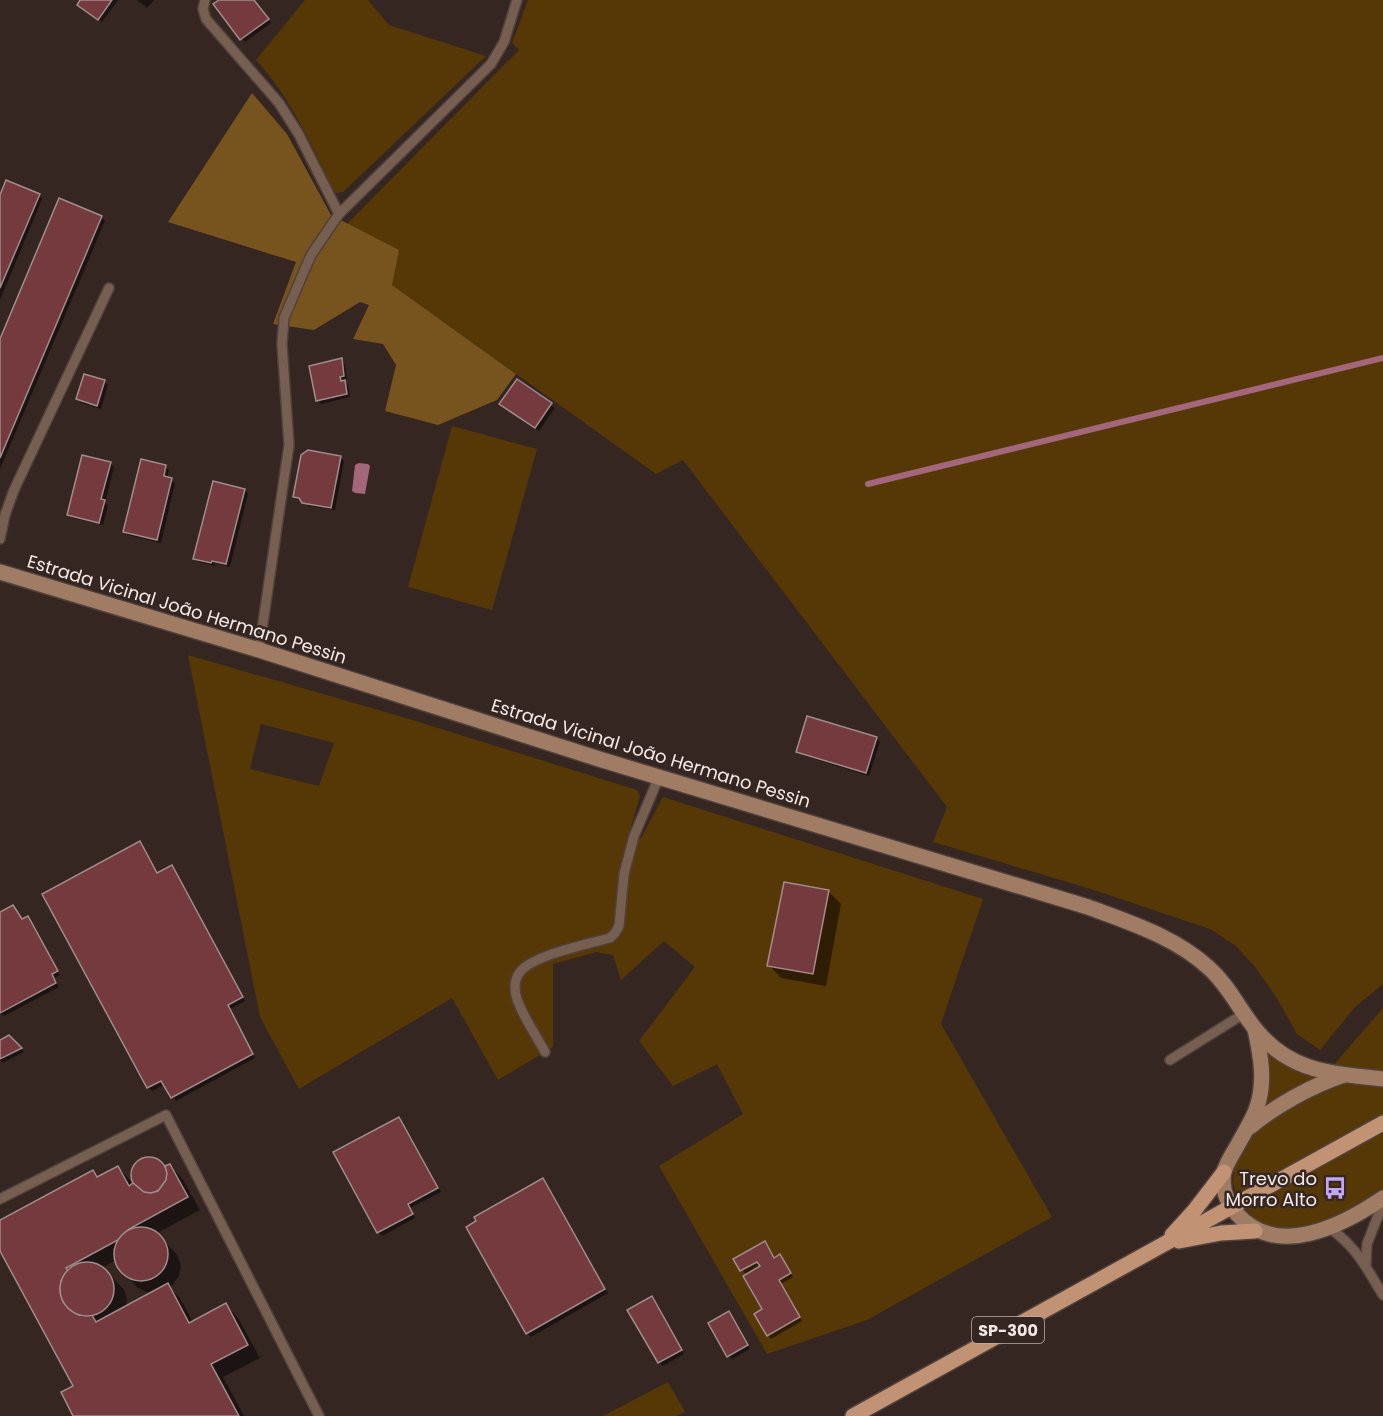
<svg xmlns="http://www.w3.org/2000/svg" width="1383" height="1416" viewBox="0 0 1383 1416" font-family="Poppins,sans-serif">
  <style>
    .green { fill: #563806; fill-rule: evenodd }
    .forest { fill: #77531e }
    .water { fill: #a3667b }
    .shadow { fill: #0007; fill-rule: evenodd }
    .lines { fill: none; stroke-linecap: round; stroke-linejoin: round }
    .stream { stroke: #a3667b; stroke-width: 6 }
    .building { fill: #753a3e; stroke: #a08c8c; stroke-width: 1.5 }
    .service-casing { stroke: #50413d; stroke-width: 12 }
    .secondary-casing { stroke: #50413d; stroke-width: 18 }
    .primary-casing { stroke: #50413d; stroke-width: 18 }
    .service { stroke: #765f50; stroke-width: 9 }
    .secondary { stroke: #a07c64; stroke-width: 15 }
    .primary { stroke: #c19273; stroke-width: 15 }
    .labels { text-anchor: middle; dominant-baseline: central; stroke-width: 5; stroke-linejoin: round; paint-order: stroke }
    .shield { fill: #352622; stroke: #baaeab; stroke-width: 1.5 }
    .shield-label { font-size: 16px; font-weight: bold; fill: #f3e9e6 }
    .street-label { font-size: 18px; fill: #f3e9e6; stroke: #352622 }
    .poi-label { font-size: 18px; fill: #f3e9e6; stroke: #352622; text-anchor: end }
  </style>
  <rect width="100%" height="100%" fill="#352622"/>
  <g class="green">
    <path d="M305 0H368L389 25 486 56 343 192 336 193 333 190C311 144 291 98 256 60Z"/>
    <polygon points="528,0 1383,0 1383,984 1355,1007 1320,1050 1297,1034 1275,995 1255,967 1236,946 1210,929 1091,889 933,842 947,807 683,460 656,474 392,285 323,251 349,222 519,50 512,43"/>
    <polygon points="452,426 537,449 492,610 408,587"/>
    <path d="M188 655 406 718 637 790 640 796 629 834 641 838 663 797 983 899 941 1024 1052 1217 867 1320 767 1354 659 1166 743 1114 717 1064 673 1086 639 1041 695 967 664 941 621 980 613 955 597 952 553 964V1047L498 1080 452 998 299 1089 260 1017ZM261 724 334 743 319 786 250 769Z"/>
    <polygon points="1383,1008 1383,1073 1332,1067"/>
    <path d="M1267 1050C1303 1081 1337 1080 1383 1085V1190L1317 1227 1280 1231 1258 1222 1242 1206 1236 1195 1233 1183 1234 1168 1240 1152Z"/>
    <polygon points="668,1382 685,1412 676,1416 603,1416"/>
  </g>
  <polygon class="forest" points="252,93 287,134 331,215 399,250 392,285 516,374 497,400 438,425 385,411 396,365 383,344 353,339 369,305 360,302 314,330 273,324 296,262 168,222"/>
  <polygon class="water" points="359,463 368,464 370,466 365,494 355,493 352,491 355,465"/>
  <g class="shadow">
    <polygon points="82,0 118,0 102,22 82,8"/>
    <polygon points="137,0 154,0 147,8"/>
    <polygon points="221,0 253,0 271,23 245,42 215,5"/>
    <polygon points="39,195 42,199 0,300 0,199"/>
    <polygon points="101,217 105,221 0,469 0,343"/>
    <polygon points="341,360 345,364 347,380 343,380 348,385 350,397 321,404 318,400"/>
    <polygon points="517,381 555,408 539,431 504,407"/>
    <polygon points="104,382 108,385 101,409 81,403 77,399"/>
    <polygon points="340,457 344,461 335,510 308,506 295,497"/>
    <polygon points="110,463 114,467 105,503 108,505 103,525 73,518 69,515"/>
    <polygon points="165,467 169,470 167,479 175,483 161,543 128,535 125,531"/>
    <polygon points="245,490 248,494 230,567 215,563 215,566 199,562 195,559"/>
    <polygon points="876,739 880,742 869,776 802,755 798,751"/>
    <polygon points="140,843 158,874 175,870 245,1001 230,1009 255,1058 176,1101 165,1084 152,1091 148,1088 44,894"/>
    <polygon points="785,883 829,892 841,904 826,986 781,978 769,965"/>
    <polygon points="13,906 23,921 27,918 31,922 60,975 54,978 59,987 4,1016 0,1013 0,913"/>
    <polygon points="9,1037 24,1052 3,1063 0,1060 0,1042"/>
    <polygon points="399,1118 441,1192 410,1208 415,1218 382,1236 378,1232"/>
    <path d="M148 1158 160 1162 165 1168 170 1165 182 1178 200 1210 157 1233 178 1256 181 1266 179 1276 170 1288 180 1298 193 1322 226 1305 238 1318 260 1358 223 1377 244 1416H75V1387L0 1248V1221L92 1172 99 1178 118 1167 140 1191 133 1176 136 1164ZM116 1260 124 1273 137 1287 146 1292 153 1293 126 1307 127 1299 124 1290 103 1267Z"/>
    <polygon points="542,1179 608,1293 531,1337 527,1333"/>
    <polygon points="764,1242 775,1259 780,1256 784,1260 793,1277 781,1284 802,1321 771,1339 768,1335 764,1310 746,1275 735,1259"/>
    <polygon points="655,1302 684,1354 663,1366 659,1362"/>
    <polygon points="732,1317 750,1349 732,1359 729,1356"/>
  </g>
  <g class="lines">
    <polyline class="stream" points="868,484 1383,358"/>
  </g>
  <g class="building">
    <polygon points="80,0 112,0 98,20 77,5"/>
    <polygon points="219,0 254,0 269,19 240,40 213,4"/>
    <polygon points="6,180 40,194 0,288 0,195"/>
    <polygon points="59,198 102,216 0,458 0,339"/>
    <polygon points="342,358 344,376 340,377 341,381 345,380 347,394 316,401 309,366"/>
    <polygon points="84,374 105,380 97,406 76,399"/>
    <polygon points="517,379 552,403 535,428 499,404"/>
    <polygon points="308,450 341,456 331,508 302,503 299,498 293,497 301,455"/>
    <polygon points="82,455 111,462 101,499 105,500 99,523 67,515"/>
    <polygon points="141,459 166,465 164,476 172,478 157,540 123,532"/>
    <polygon points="213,481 245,489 226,564 212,561 211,563 193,559"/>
    <polygon points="807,716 877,737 866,773 796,752"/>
    <polygon points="140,841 157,873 172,865 243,997 228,1005 253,1054 171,1098 161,1081 147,1088 42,894"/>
    <polygon points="784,882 829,890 813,974 767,966"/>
    <polygon points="13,905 22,919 28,916 58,971 52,974 56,983 0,1013 0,912"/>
    <polygon points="9,1035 22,1048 0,1059 0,1040"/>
    <polygon points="399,1117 438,1188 408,1204 413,1214 377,1233 333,1152"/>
    <circle cx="149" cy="1175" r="18"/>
    <polygon points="170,1164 188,1197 129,1229 118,1240 66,1268 68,1270 61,1281 60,1291 63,1302 70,1310 79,1315 92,1315 96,1322 168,1283 189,1323 226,1303 248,1345 211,1364 239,1416 73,1416 61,1392 73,1386 0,1251 0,1220 93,1170 97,1177 118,1166 129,1186 133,1183 144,1192 151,1193 158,1191 166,1180 167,1173 165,1166"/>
    <polygon points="543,1178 605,1289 526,1334 466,1227 476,1221 474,1217"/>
    <circle cx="141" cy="1254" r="27"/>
    <polygon points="765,1241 774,1258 780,1254 791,1273 779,1280 800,1317 767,1336 754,1314 762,1309 743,1276 760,1266 757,1262 740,1271 733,1259"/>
    <circle cx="87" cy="1289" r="27"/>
    <polygon points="652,1296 682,1350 658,1363 627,1310"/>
    <polygon points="729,1311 748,1345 727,1357 708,1323"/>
  </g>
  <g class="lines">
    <g class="service-casing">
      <g id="service">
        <polyline points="205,0 203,9 206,19 279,103 298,133 339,214"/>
        <polyline points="0,539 5,515 14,490 109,288"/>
        <polyline points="259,650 289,445 282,344 284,318 311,255 339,214 491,64 504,42 517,0"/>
        <path d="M545 1052C536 1035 523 1017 517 999 514 990 514 979 520 972 533 955 588 944 610 938L615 933 619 926 624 874 634 836 659 777"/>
        <polyline points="1170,1060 1245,1013"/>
        <polyline points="0,1199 166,1115 319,1416"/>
        <path d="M1328 1227C1357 1247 1365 1266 1383 1295"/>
        <polyline points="1366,1264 1367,1244 1383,1203"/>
      </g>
    </g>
    <g class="secondary-casing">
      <g id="secondary">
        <path d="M0 572 259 650 599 759 1088 907C1131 923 1175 937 1209 968 1229 986 1239 1009 1256 1030 1291 1073 1332 1073 1383 1079"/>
        <path d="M1255 1029C1261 1057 1266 1083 1256 1110 1252 1120 1246 1130 1241 1139 1236 1149 1227 1161 1224 1172 1221 1188 1227 1203 1237 1214 1277 1259 1342 1226 1383 1198"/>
        <path d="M1250 1127C1275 1106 1313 1085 1344 1075"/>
      </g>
    </g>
    <g class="primary-casing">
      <g id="primary">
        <polyline points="1172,1235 1194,1211 1224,1172"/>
        <polyline points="1179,1241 1221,1233 1255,1231"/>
        <polyline points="853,1416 1383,1123"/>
      </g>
    </g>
    <use href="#service" class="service"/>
    <use href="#secondary" class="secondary"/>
    <use href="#primary" class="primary"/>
  </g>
  <defs>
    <g id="bus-bare" transform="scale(1.8)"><path d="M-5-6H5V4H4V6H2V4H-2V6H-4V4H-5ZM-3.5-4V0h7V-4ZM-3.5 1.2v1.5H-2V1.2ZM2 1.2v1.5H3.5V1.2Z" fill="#c2a7f2" stroke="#352622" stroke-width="2.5" paint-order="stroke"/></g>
  </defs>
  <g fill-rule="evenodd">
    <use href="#bus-bare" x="1335" y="1188"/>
  </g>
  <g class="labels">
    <rect class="shield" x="972" y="1317" width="72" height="26" rx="4.5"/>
    <g class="shield-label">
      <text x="1008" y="1330">SP-300</text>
    </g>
    <g class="street-label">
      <text transform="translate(187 609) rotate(17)">Estrada Vicinal João Hermano Pessin</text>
      <text transform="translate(651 753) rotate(17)">Estrada Vicinal João Hermano Pessin</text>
    </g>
    <g class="poi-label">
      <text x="1317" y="1178">Trevo do<tspan x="1317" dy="21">Morro Alto</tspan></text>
    </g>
  </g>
</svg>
